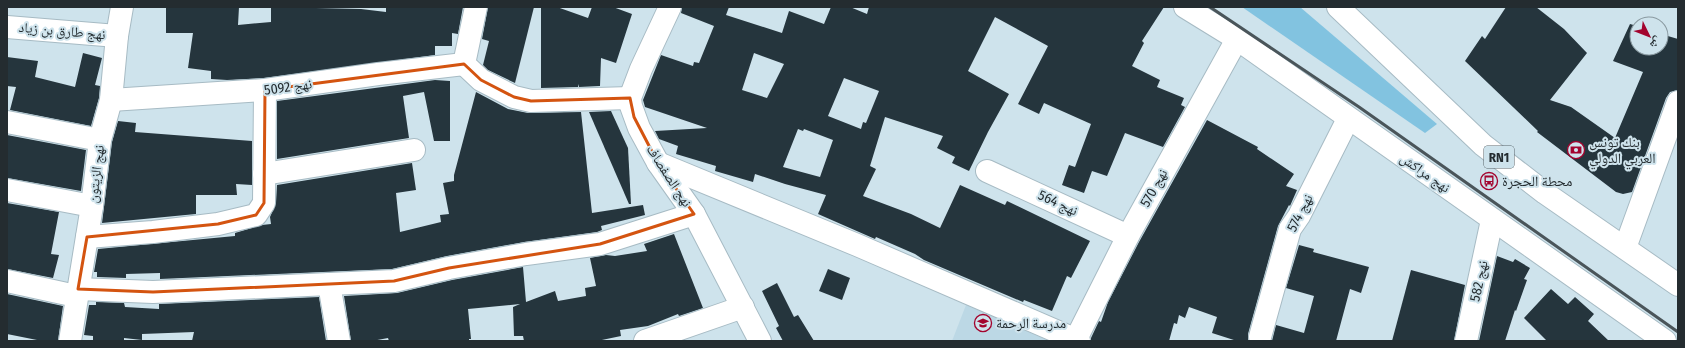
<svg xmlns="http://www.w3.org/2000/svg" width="1685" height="348" viewBox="0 0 1685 348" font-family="'Fira Sans Condensed','Noto Naskh Arabic',sans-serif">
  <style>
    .built { fill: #bcd8e5 }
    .green { fill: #82c3e0 }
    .building { fill: #25353d; fill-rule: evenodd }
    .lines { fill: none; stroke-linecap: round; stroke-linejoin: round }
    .minor-casing { stroke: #a7bbc4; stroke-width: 24 }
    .major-casing { stroke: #a7bbc4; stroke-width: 24 }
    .minor { stroke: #fff; stroke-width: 22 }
    .major { stroke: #fff; stroke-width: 22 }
    .rail { stroke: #4a555a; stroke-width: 3 }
    .marked { fill: none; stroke: #d45410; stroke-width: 3; stroke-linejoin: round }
    .labels { text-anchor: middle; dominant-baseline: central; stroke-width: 4; stroke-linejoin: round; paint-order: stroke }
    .shield { fill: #cee3ec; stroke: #576368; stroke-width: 1 }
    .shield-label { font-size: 13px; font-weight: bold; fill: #242c30 }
    .street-label { font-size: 14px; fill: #242c30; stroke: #cee3ec }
    .poi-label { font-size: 14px; fill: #242c30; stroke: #cee3ec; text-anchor: start }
  </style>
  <rect width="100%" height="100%" fill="#cee3ec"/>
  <polygon class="built" points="966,305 1047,340 952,341"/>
  <polygon class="green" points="1242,7 1300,7 1437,124 1425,133"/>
  <g class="building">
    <polygon points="166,7 239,7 238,25 271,22 271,7 361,9 386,12 386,7 463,7 458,34 452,33 452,46 435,46 435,55 264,78 227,80 211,79 211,71 188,68 193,33 166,33"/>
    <polygon points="488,7 534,7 515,83 488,70 483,65 489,41 482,39"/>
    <polygon points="541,7 557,7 588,18 592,7 613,7 632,14 616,63 601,58 600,86 579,87 578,84 578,87 541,88"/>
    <path d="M682 7H729L726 15 782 33 789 11 824 24 831 7H850L867 14 869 7H1164L1142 41 1144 43 1132 66 1160 80 1157 87 1184 98 1181 105 1185 107 1163 147 1125 133 1107 176 1092 171 1084 193 1062 185 1069 165 1075 167 1091 124 1044 103 1039 114 1018 104 1048 46 995 17 968 71 1009 94 988 132 969 171 952 163 955 157 937 148 943 136 885 117 870 166 876 169 863 196 911 214 940 228 960 185 1005 205 1007 201 1090 241 1071 278 1067 276 1052 311 1024 300 1023 302 924 260 915 254 876 237 875 239 818 214 826 195 785 184 755 174 753 182 715 171 716 166 676 154 678 146 659 139 655 131 707 128 645 107 643 100 661 55 693 66 694 62 699 63 714 26 681 13ZM754 53 784 64 767 98 742 90ZM844 78 879 91 866 123 863 122 861 129 828 116ZM798 129 803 131 804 129 833 140 820 177 783 167Z"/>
    <polygon points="1506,7 1536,7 1564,29 1587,53 1550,100 1571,107 1615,138 1643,72 1613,61 1630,24 1637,26 1637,48 1661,48 1661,34 1678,39 1678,90 1670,92 1666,98 1632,192 1623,194 1616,192 1537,132 1538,131 1465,61 1482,36 1485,39"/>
    <polygon points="83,53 102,58 95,85 100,86 99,98 91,126 10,110 16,87 7,86 7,57 38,61 35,77 75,87"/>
    <polygon points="435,80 450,81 450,141 434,141 424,92 403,96 409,138 277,159 277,101"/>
    <polygon points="476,92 508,109 528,113 581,112 592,213 643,205 645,215 601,226 602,230 597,232 524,242 447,256 392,269 160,279 160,273 126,274 126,278 97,277 97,272 94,272 98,249 235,236 235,233 262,225 271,224 270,217 276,203 277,185 412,163 416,190 396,193 400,232 441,222 440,215 449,214 443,183 454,181 454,175"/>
    <polygon points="611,111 628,148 631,204 629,204 589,112"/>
    <polygon points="1207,120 1258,147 1257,149 1294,174 1286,186 1297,190 1290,206 1289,205 1278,226 1248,334 1248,341 1237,341 1212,333 1217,317 1189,307 1185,318 1179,315 1177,324 1174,323 1169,341 1091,341 1091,338 1099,321 1101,322 1108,302 1139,242"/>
    <polygon points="118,121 136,123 135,132 252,141 252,185 236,184 237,195 196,195 196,214 102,223 112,142"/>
    <polygon points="7,135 86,150 81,191 7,178"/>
    <polygon points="7,203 59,212 51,254 59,255 53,278 7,269"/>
    <polygon points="674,234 703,308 679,316 678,314 648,326 620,330 621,336 597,341 524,341 523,336 514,336 513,307 520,304 468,309 471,339 469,339 469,341 389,341 388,338 372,341 351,341 344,296 397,293 452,280 523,267 526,302 555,291 558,301 586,296 585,288 596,286 590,258 606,255 615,256 647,251 644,244"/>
    <polygon points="1299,245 1314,249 1313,252 1369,267 1361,293 1350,289 1336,341 1272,341 1276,325 1304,333 1314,296 1286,288"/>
    <polygon points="1497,256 1513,262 1515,259 1530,268 1524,279 1527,280 1516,311 1515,310 1505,341 1479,341"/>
    <polygon points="828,269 850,278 842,300 819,291"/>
    <polygon points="1411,270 1465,285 1454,341 1392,341"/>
    <polygon points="777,283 794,317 798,315 814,341 783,341 776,328 779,326 762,291"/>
    <polygon points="1551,289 1568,304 1575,297 1594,314 1588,321 1609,341 1547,341 1524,318"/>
    <polygon points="7,294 63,306 58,341 42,341 7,334"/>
    <polygon points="319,297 326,341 192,341 194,332 142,334 142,340 124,338 124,341 93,341 93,336 84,335 89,305 96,305 96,302 124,303 125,307 159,309 159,304"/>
  </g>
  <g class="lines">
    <g class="minor-casing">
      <g id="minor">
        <polyline points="670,7 641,69 630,98 631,106 639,128 658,163 694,214 760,341"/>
        <polyline points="1185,7 1237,39 1665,341"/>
        <polyline points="7,27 117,36"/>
        <polyline points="464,64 481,80 514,97 531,101 630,98"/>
        <polyline points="464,64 476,7"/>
        <polyline points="111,100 265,90 378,74 464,64"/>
        <polyline points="7,122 100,140"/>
        <polyline points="658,163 857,245 1079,341"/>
        <polyline points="987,171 1128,236"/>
        <polyline points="264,174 414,150"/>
        <polyline points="7,190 92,206"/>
        <polyline points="87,237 153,232 218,224 256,215 264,203 265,90"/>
        <polyline points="1625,248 1678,102"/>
        <polyline points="7,281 76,296"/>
        <polyline points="329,284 339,341"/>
        <polyline points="78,289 153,292 394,281 449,268 526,254 600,244 694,214"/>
        <polyline points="1260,337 1290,229 1299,216 1348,119"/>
        <polyline points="1076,339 1128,236 1237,39"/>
        <polyline points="70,341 92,206 100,140 111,100 117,36 122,7"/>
        <polyline points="645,341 743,307"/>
        <polyline points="1466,341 1492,220"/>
      </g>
    </g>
    <g class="major-casing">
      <polyline id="major" points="1338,7 1483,145 1545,193 1678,285"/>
    </g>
    <use href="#minor" class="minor"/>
    <use href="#major" class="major"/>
    <polyline class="rail" points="1210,7 1359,107 1678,332"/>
  </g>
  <path class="marked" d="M464 64 481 80 514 97 531 101 630 98 634 117 658 163 694 214 600 244 449 268 394 281 153 292 78 289 87 237 218 224 256 215 264 203 265 90Z"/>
  <defs>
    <g id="bank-ring" transform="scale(0.9)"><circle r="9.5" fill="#cee3ec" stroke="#a3042e" stroke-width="1.5"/><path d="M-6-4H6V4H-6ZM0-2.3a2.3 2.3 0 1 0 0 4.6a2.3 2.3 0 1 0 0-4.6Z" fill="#a3042e"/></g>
    <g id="bus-ring" transform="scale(0.9)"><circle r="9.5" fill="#cee3ec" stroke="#a3042e" stroke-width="1.5"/><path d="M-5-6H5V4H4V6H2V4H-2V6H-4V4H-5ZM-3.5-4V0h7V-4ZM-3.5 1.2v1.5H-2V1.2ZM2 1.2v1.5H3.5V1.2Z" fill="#a3042e"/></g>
    <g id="school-ring" transform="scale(0.9)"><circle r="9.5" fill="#cee3ec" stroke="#a3042e" stroke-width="1.5"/><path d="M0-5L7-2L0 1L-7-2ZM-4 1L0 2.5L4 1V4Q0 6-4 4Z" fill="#a3042e"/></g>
  </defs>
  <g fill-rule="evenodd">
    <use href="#bank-ring" x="1576" y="150"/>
    <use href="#bus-ring" x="1489" y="181"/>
    <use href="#school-ring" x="983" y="323"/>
  </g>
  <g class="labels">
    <rect class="shield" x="1484" y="146" width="30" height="22" rx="3"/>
    <g class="shield-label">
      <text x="1499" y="157">RN1</text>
    </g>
    <g class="street-label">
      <text transform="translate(62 31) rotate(5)">نهج طارق بن زياد</text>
      <text transform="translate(288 87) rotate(-8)">نهج 5092</text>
      <text transform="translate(1425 173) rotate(35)">نهج مراكش</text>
      <text transform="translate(96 174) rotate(-83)">نهج الزيتون</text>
      <text transform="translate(669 176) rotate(57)">نهج الصفصاف</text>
      <text transform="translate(1154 188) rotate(-61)">نهج 570</text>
      <text transform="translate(1058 203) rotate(25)">نهج 564</text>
      <text transform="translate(1300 213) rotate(-63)">نهج 574</text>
      <text transform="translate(1479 281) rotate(-78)">نهج 582</text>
    </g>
    <g class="poi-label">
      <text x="1589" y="142">بنك تونس<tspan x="1589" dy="16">العربي الدولي</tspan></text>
      <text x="1502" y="181">محطة الحجرة</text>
      <text x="996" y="323">مدرسة الرحمة</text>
    </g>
  </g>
  <rect width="1685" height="348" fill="none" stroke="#242c30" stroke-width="16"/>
  <g transform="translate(1649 36) rotate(133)"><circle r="19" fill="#cee3ec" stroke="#8a9aa1"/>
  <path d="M0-3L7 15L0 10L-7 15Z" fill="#a3042e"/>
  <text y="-6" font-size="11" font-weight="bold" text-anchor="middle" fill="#242c30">ش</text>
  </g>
</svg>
